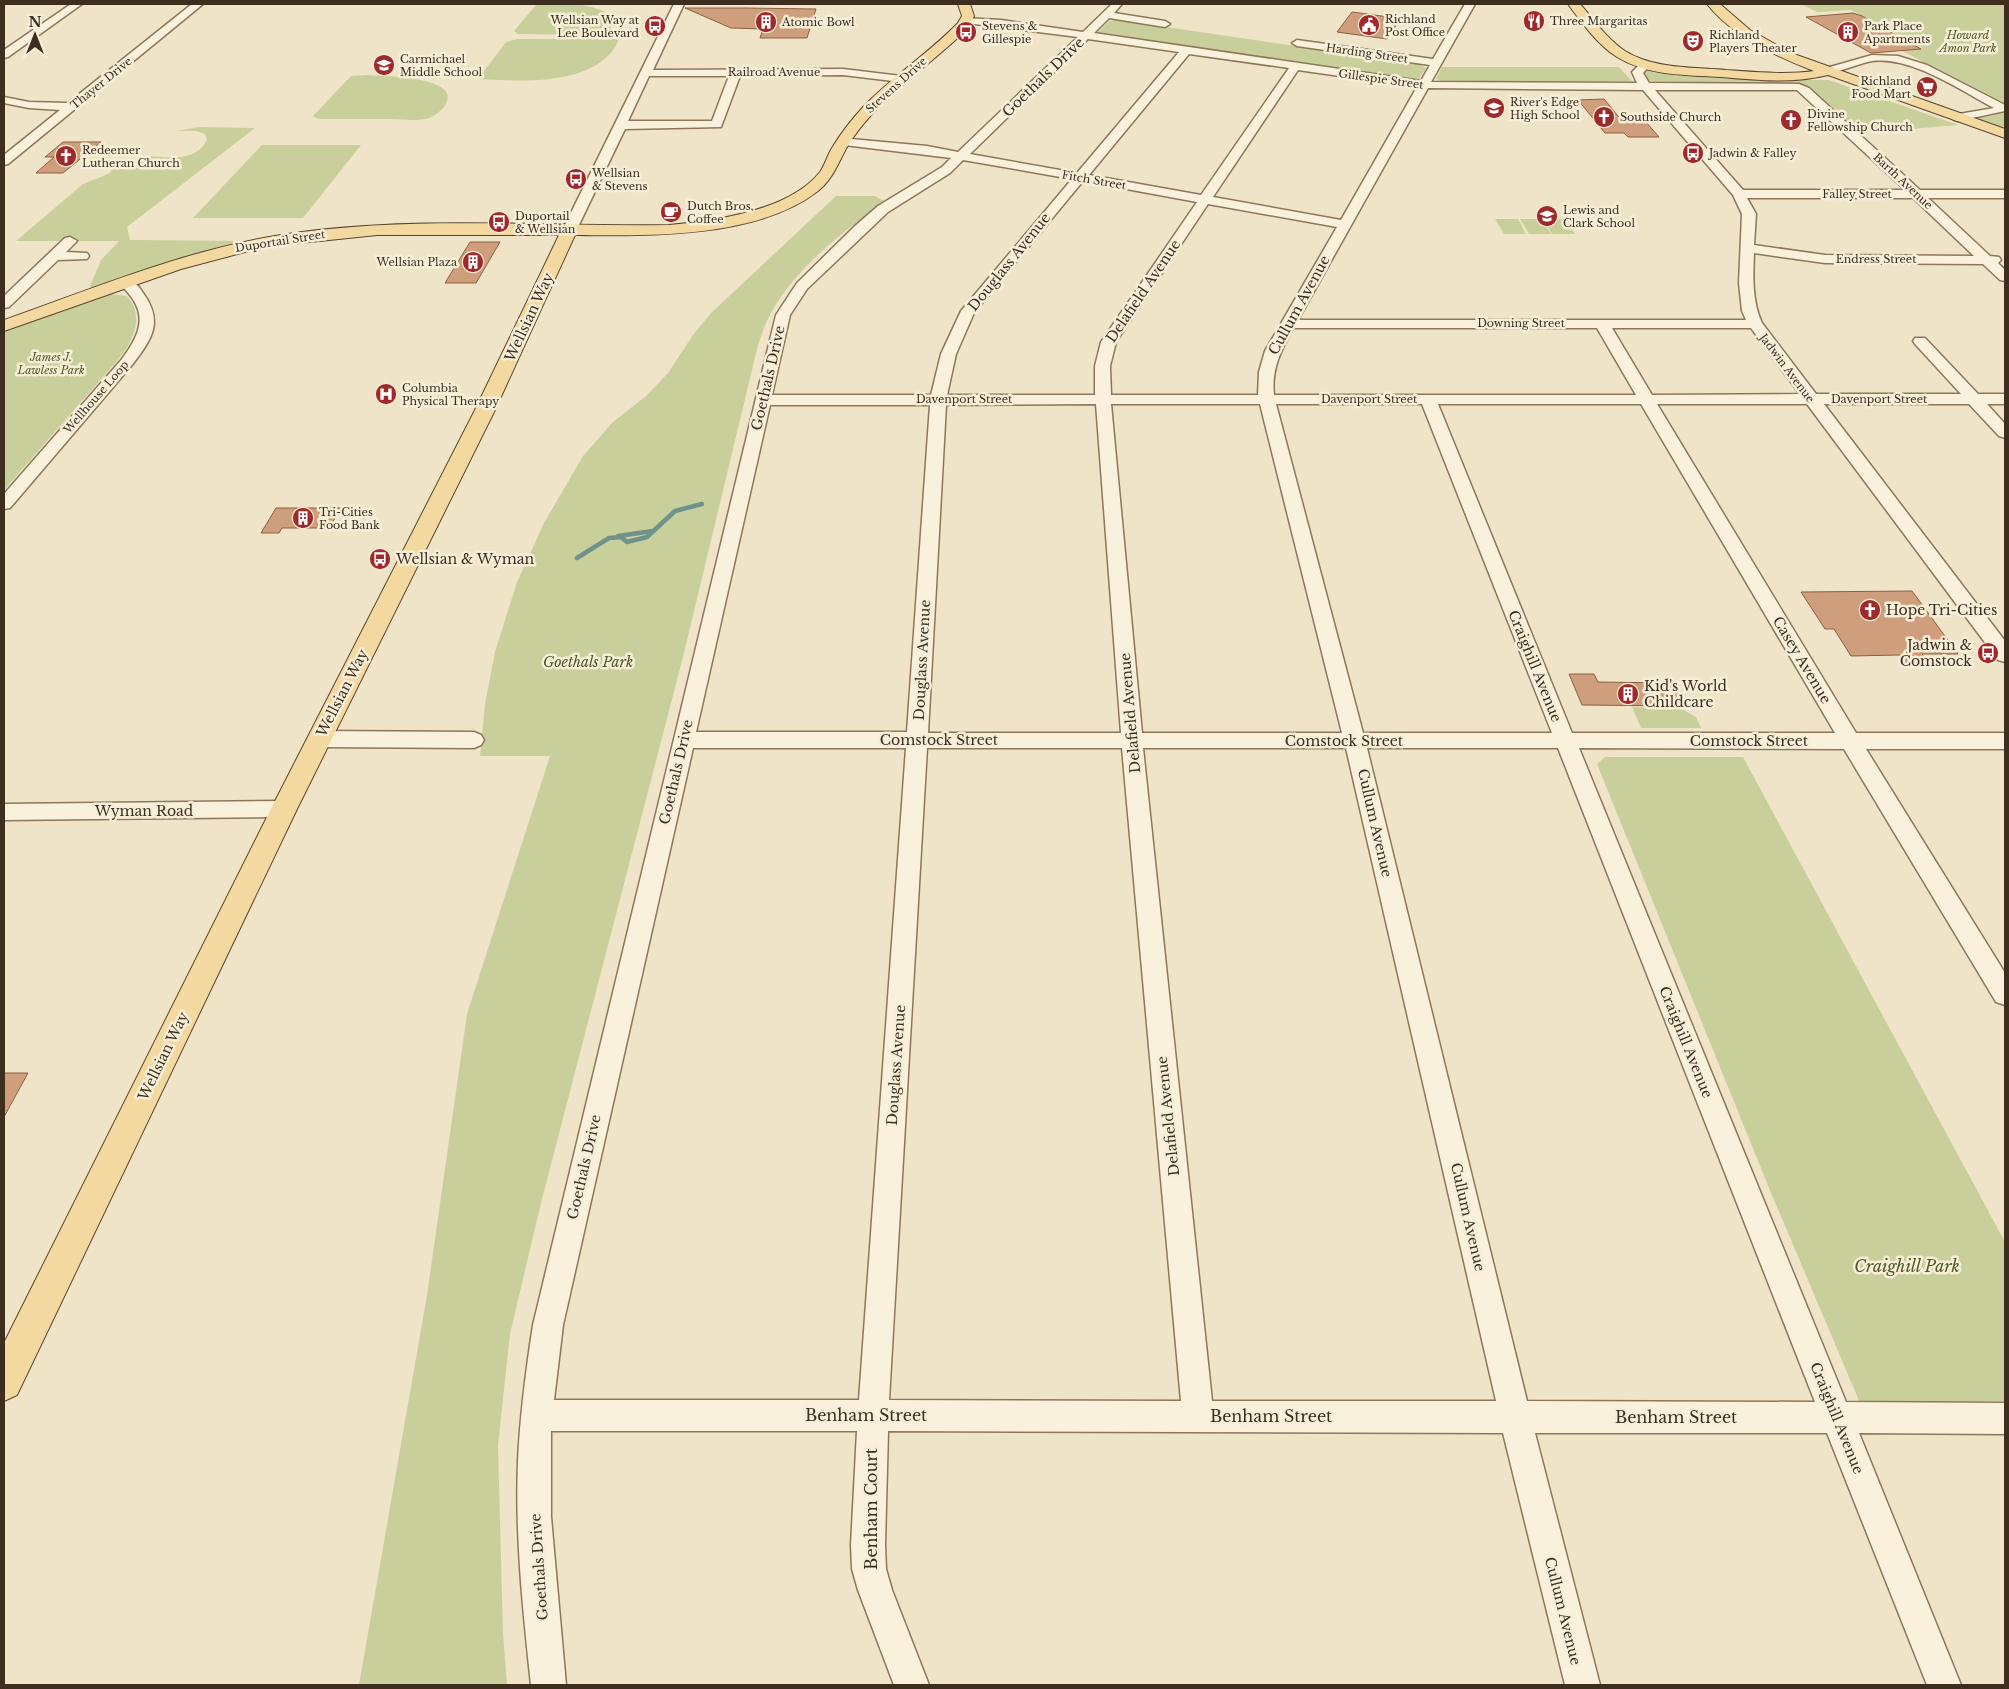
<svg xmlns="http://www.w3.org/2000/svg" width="2009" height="1689" viewBox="0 0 2009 1689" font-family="'Libre Baskerville',serif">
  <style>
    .green { fill: #c9cf9b }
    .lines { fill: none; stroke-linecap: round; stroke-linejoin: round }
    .stream { stroke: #6f938a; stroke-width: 4.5 }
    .building { fill: #cf9f7d; stroke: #8d5f41 }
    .minor-casing { stroke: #8d765c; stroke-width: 3 }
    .major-casing { stroke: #5b4430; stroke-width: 2 }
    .minor { fill: #faf1dc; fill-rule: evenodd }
    .major { fill: #f3d9a0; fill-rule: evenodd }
    .labels { text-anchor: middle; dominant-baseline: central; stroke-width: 5; stroke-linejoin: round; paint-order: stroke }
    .far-poi-label { font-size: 11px; fill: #3d2e20; stroke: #f7eed8; text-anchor: start }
    .far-park-label { font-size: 11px; font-style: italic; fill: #4d5a26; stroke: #f7eed8 }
    .far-street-label { font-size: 11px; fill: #3d2e20; stroke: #f7eed8 }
    .street-label { font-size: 14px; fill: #3d2e20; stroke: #f7eed8 }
    .poi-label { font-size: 14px; fill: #3d2e20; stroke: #f7eed8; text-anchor: start }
    .park-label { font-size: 14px; font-style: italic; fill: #4d5a26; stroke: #f7eed8 }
    .near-park-label { font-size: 16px; font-style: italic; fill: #4d5a26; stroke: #f7eed8 }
    .near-street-label { font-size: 16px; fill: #3d2e20; stroke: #f7eed8 }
  </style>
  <rect width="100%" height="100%" fill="#f0e4c8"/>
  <g class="green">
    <path d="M537 4C562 4 592 1 613 17L609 35 518 34 514 31Z"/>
    <polygon points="1801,4 2005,4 2005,103 1902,51 1923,48 1851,10 1817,12"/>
    <polygon points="1118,20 1419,64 1426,68 1419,79 1411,80 1098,32 1109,21"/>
    <path d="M517 39H619C617 44 614 49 611 53 581 86 519 81 478 79L506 42Z"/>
    <polygon points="1442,67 1619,67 1632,81 1445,83 1436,79"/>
    <path d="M1651 70 1777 80H1829L1958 125 1911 129H1853C1833 110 1815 85 1786 83H1656L1648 80 1644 76 1645 71Z"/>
    <path d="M367 75C381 76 467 76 444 107 440 112 432 118 425 119 414 121 402 119 391 119 367 119 342 119 318 119L313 116 351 76Z"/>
    <polygon points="2005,113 2005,128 1976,119"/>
    <path d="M199 127 255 128 127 227 130 240 245 241 176 259 92 288 90 286 101 260 119 241H16L83 184 108 174 119 164H136L127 174 145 156C167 157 195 163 207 140L205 134 197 131H177Z"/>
    <polygon points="262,145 361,145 303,218 193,218"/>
    <path d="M836 196H875L885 202C846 228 793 271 771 313 765 323 762 335 758 345L683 657 541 1203 510 1334 498 1445 503 1633 507 1685H359L427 1295 467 1014 550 756H480L485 704 495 652 517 582 544 523 583 456 613 422 646 396 668 373 693 335 711 313Z"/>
    <polygon points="1495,219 1518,219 1526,234 1504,234"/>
    <polygon points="1520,219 1542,219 1551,234 1529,234"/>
    <polygon points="1543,219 1565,219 1575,234 1552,234"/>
    <path d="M110 294 127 296C146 318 132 343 116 362L4 490V330Z"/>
    <polygon points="1632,707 1680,708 1696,717 1701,728 1641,728"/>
    <polygon points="1605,757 1743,757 2005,1242 2005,1401 1860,1403 1769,1188 1597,764"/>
  </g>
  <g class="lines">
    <g class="stream">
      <polyline points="618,536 653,531"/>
      <polyline points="577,558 609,538 621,537 627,542 647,537 675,511 702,504"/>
    </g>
  </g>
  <g class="building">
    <polygon points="685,8 745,8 816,9 807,38 760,38 763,29 731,28"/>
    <polygon points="1352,12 1389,17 1401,18 1387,39 1337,32"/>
    <polygon points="1853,13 1862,16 1921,49 1871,53 1806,17"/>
    <polygon points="1604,99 1623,122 1645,121 1659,137 1628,137 1624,133 1605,133 1578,100"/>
    <polygon points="63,142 101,142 63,173 36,173 54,157 45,157"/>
    <polygon points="470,242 500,242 476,283 445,283"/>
    <polygon points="276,508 341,508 329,528 282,528 279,533 261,533"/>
    <polygon points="1912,591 1958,654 1922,654 1929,664 1906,664 1900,655 1851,656 1834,629 1825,629 1801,592"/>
    <polygon points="1569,674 1594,674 1598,682 1673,683 1684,706 1582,705"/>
    <polygon points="4,1073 28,1073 4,1117"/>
  </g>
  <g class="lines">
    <g class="minor-casing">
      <g id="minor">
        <polygon points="71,4 82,4 8,57 4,58 4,50"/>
        <polygon points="192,4 203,4 8,164 4,165 4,155 60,110 29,108 4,103 4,97 29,102 68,103"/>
        <path d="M674 4H684L653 70 843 69 901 76 907 79 901 82 843 75 740 76 721 127 625 129 576 231 569 235 564 234 562 231ZM649 76H729L712 121H628Z"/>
        <path d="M1112 4H1122L1114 13 1165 21 1170 24 1165 27 1109 18 1094 33 1421 81 1430 65 1297 46 1292 43 1297 40 1433 59 1465 4H1475L1431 82 1637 83 1632 72 1642 62 1646 61 1651 64 1643 73 1649 83 1799 84 1809 88 1920 190H2005V198H1928L1990 256 1999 257 2001 260 1998 263 2005 270V281L2000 280 1983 264 1825 263 1754 253C1753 277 1752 301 1762 323L1816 394H1961L1915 344 1913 341 1915 338H1925L1978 394H2005V404H1987L2005 424V438L1999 436 1969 404H1824L2005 641V662L1998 660 1807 404H1657L1856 733H2005V749H1866L2005 973V1005L1996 1002 1844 749 1579 748 1846 1402 2005 1403V1434L1859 1433 1961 1685H1927L1827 1433H1535L1600 1685H1565L1503 1433 888 1431 885 1545 886 1569 892 1590 929 1685H894L858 1590 852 1569 851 1545 857 1431H551V1517L566 1685H531C523 1611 515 1536 518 1461 520 1416 526 1370 533 1325L776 315 797 283 855 226 878 206 942 167 951 158 844 145 840 144 838 141 840 138 927 146 958 152 1078 37 967 23 963 22V18L1001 20 1083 32ZM1088 39 1179 52 1077 173 970 154ZM1189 54 1289 68 1201 195 1089 175ZM1298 70 1417 87 1341 220 1213 197ZM1428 88 1643 90 1733 195 1742 214 1739 283 1742 311 1746 320H1298ZM1655 90H1797L1905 190H1743ZM963 160 1072 179 961 311 941 354 931 395H772L790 315 807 289 888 212 950 173ZM1083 181 1197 202 1101 342 1095 366V395H947L956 354 974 313ZM1747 198H1913L1974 256 1825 255 1754 245 1756 214ZM1208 204 1337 227 1265 351 1259 372 1258 395H1111L1110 366 1116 342ZM1293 328H1597L1636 395H1274C1271 370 1281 350 1293 328ZM1612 328H1751L1800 394 1652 395ZM1096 404 1121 733H928L946 405ZM1111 404H1260L1342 733H1142ZM1276 404H1422L1552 733H1363ZM1438 404H1641L1835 733H1572ZM770 405H930L907 732H696ZM693 748H906L859 1400H554L563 1325ZM927 748H1122L1181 1401 889 1400ZM1143 748H1346L1496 1401H1212ZM1367 748H1558L1815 1402 1527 1401Z"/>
        <path d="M1872 55 1898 56 1927 65 2005 105V111L1958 121 1954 120 1952 118 1959 114 1994 108C1960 90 1911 56 1872 61 1857 64 1842 71 1827 74L1822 71 1823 69Z"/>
        <polygon points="70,237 77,241 66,252 87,253 89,256 87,259 58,260 9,307 4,308 4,296 65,238"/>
        <path d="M126 278C133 280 139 286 143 293 164 322 152 339 132 365L10 508 4 509V494L122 359C135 341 147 322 134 301 130 294 124 289 119 282Z"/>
        <polygon points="319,731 474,732 481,735 484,740 481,745 474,748 319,747 312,744 309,739 312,734"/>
        <polygon points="284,801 292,803 295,809 292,815 284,817 4,820 4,804"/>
      </g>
    </g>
    <g class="major-casing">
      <g id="major">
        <path d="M958 4H970L974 16 968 28C938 58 902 82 872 114 863 124 854 135 847 147 838 163 833 179 818 191 758 238 648 236 575 235L494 412 297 809 17 1395 4 1401V1343L271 809 474 412 559 235H377L281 245 245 252 181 269 4 331V320C95 288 185 250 281 235 409 215 540 227 669 225 715 221 789 211 820 172 825 165 827 156 832 148 841 133 852 119 864 106 893 76 929 53 958 23L962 16Z"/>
        <path d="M1568 4H1580C1594 20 1607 39 1625 51 1654 69 1693 67 1726 70 1756 72 1785 75 1814 71 1777 57 1732 36 1707 4H1720L1750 30 1791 53 2005 129V138L1828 75C1792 84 1757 80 1721 77 1687 75 1648 76 1617 57 1598 45 1581 22 1568 4Z"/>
      </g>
    </g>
    <use href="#minor" class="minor"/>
    <use href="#major" class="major"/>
  </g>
  <defs>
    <g id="restaurant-disc" transform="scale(1.125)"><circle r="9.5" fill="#9e2a2b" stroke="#f7eed8"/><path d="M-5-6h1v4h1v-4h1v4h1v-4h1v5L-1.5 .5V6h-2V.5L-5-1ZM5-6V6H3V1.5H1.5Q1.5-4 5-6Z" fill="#fff"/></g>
    <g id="building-disc" transform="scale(1.125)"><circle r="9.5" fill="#9e2a2b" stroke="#f7eed8"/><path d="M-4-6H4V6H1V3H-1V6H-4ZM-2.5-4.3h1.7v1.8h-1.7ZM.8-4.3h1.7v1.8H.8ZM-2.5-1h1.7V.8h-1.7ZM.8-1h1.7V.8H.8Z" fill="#fff"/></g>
    <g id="civic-disc" transform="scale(1.125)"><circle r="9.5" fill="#9e2a2b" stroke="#f7eed8"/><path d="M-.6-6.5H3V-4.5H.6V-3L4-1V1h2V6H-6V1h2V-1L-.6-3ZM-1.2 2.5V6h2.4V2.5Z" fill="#fff"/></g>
    <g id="bus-disc" transform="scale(1.125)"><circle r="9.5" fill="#9e2a2b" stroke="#f7eed8"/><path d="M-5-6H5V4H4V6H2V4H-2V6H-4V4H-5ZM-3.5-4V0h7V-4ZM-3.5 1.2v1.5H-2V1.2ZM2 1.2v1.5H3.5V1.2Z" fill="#fff"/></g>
    <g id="theatre-disc" transform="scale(1.125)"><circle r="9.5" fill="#9e2a2b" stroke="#f7eed8"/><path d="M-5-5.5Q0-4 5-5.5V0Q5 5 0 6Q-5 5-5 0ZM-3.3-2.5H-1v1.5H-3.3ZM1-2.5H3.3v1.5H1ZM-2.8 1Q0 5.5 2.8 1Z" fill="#fff"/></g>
    <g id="school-disc" transform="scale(1.125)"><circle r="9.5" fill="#9e2a2b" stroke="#f7eed8"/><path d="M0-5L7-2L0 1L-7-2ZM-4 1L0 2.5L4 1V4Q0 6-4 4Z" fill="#fff"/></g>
    <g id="supermarket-disc" transform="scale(1.125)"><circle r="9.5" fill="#9e2a2b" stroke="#f7eed8"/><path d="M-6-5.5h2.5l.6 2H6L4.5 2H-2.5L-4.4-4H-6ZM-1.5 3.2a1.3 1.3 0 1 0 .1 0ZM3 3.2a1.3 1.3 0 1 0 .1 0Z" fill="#fff"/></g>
    <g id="church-disc" transform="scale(1.125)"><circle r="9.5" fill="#9e2a2b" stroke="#f7eed8"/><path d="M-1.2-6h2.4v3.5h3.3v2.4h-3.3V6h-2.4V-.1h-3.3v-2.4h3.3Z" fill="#fff"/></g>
    <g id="cafe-disc" transform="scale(1.125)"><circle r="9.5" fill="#9e2a2b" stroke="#f7eed8"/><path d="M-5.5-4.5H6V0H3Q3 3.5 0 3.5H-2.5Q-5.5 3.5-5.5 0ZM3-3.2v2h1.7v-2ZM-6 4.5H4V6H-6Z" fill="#fff"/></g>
    <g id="hospital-disc" transform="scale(1.125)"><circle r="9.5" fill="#9e2a2b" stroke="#f7eed8"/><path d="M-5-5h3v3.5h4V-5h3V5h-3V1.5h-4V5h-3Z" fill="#fff"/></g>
  </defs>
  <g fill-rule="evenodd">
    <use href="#restaurant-disc" x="1534" y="21"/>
    <use href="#building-disc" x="766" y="22"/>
    <use href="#civic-disc" x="1369" y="25"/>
    <use href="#bus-disc" x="655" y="26"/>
    <use href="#bus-disc" x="966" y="32"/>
    <use href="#building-disc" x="1848" y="32"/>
    <use href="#theatre-disc" x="1693" y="41"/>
    <use href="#school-disc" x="384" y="65"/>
    <use href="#supermarket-disc" x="1927" y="87"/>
    <use href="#school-disc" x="1494" y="108"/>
    <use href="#church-disc" x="1604" y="117"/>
    <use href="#church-disc" x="1791" y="120"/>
    <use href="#bus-disc" x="1693" y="153"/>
    <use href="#church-disc" x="66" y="156"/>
    <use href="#bus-disc" x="576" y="179"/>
    <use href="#cafe-disc" x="671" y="212"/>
    <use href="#school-disc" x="1547" y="216"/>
    <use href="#bus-disc" x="499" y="222"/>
    <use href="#building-disc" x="473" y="262"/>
    <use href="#hospital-disc" x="386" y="394"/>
    <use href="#building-disc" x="303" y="518"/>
    <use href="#bus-disc" x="380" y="559"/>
    <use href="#church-disc" x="1870" y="610"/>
    <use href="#bus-disc" x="1988" y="653"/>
    <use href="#building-disc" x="1628" y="694"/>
  </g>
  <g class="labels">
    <g class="far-poi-label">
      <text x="1385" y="19">Richland<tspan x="1385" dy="13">Post Office</tspan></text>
      <text x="639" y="20" text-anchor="end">Wellsian Way at<tspan x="639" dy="13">Lee Boulevard</tspan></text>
      <text x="1550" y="21">Three Margaritas</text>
      <text x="782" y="22">Atomic Bowl</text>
      <text x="982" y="26">Stevens &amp;<tspan x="982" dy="13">Gillespie</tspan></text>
      <text x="1864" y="26">Park Place<tspan x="1864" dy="13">Apartments</tspan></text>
      <text x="1709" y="35">Richland<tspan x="1709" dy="13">Players Theater</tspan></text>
      <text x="400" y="59">Carmichael<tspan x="400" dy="13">Middle School</tspan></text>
      <text x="1911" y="81" text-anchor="end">Richland<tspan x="1911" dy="13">Food Mart</tspan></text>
      <text x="1510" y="102">River's Edge<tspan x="1510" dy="13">High School</tspan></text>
      <text x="1807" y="114">Divine<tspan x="1807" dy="13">Fellowship Church</tspan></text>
      <text x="1620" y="117">Southside Church</text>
      <text x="82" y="150">Redeemer<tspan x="82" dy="13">Lutheran Church</tspan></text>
      <text x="1709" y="153">Jadwin &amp; Falley</text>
      <text x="592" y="173">Wellsian<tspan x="592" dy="13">&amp; Stevens</tspan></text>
      <text x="687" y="206">Dutch Bros.<tspan x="687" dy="13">Coffee</tspan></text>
      <text x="1563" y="210">Lewis and<tspan x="1563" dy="13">Clark School</tspan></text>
      <text x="515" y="216">Duportail<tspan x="515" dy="13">&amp; Wellsian</tspan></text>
      <text x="457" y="262" text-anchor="end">Wellsian Plaza</text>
      <text x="402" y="388">Columbia<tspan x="402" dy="13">Physical Therapy</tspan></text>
      <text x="319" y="512">Tri-Cities<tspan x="319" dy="13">Food Bank</tspan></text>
    </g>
    <g class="far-park-label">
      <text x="1968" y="35">Howard<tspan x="1968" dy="13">Amon Park</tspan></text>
      <text x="51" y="357">James J.<tspan x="51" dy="13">Lawless Park</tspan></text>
    </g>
    <g class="far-street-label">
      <text transform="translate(1367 53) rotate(8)">Harding Street</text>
      <text x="774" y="72">Railroad Avenue</text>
      <text transform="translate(1381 79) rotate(8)">Gillespie Street</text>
      <text transform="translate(101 83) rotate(-39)">Thayer Drive</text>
      <text transform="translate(896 85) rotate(-42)">Stevens Drive</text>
      <text transform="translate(1094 180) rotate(10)">Fitch Street</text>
      <text transform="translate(1903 181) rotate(43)">Barth Avenue</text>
      <text x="1857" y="194">Falley Street</text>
      <text transform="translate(280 241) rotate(-9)">Duportail Street</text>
      <text x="1876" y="259">Endress Street</text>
      <text x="1521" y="323">Downing Street</text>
      <text transform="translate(1787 368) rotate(53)">Jadwin Avenue</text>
      <text transform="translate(96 397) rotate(-49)">Wellhouse Loop</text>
      <text x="964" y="399">Davenport Street</text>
      <text x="1369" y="399">Davenport Street</text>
      <text x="1879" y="399">Davenport Street</text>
    </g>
    <g class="street-label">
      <text transform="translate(1043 77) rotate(-44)">Goethals Drive</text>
      <text transform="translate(1009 262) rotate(-51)">Douglass Avenue</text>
      <text transform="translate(1143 291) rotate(-56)">Delafield Avenue</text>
      <text transform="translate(1299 305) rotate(-61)">Cullum Avenue</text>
      <text transform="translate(529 317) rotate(-65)">Wellsian Way</text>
      <text transform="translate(768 378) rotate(-77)">Goethals Drive</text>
      <text transform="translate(922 660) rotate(-87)">Douglass Avenue</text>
      <text transform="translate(1802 660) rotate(59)">Casey Avenue</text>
      <text transform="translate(1535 666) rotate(68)">Craighill Avenue</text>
      <text transform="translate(342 693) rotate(-63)">Wellsian Way</text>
      <text transform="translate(1130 713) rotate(-95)">Delafield Avenue</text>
      <text x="939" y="740">Comstock Street</text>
      <text x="1344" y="741">Comstock Street</text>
      <text x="1749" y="741">Comstock Street</text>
      <text transform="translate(676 772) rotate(-77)">Goethals Drive</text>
      <text x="144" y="811">Wyman Road</text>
      <text transform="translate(1375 823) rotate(77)">Cullum Avenue</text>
      <text transform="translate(1686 1042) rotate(68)">Craighill Avenue</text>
      <text transform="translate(163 1056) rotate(-64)">Wellsian Way</text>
      <text transform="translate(896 1065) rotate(-86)">Douglass Avenue</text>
      <text transform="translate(1168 1116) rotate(-96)">Delafield Avenue</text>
      <text transform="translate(584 1167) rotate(-77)">Goethals Drive</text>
      <text transform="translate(1468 1217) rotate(77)">Cullum Avenue</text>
      <text transform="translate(1837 1418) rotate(68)">Craighill Avenue</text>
      <text transform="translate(539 1567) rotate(-94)">Goethals Drive</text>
      <text transform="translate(1563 1611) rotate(76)">Cullum Avenue</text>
    </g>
    <g class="poi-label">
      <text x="396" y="559">Wellsian &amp; Wyman</text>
      <text x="1886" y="610">Hope Tri-Cities</text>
      <text x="1972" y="645" text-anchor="end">Jadwin &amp;<tspan x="1972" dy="16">Comstock</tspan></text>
      <text x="1644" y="686">Kid's World<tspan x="1644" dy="16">Childcare</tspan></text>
    </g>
    <g class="park-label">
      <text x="588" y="662">Goethals Park</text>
    </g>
    <g class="near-park-label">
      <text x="1907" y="1266">Craighill Park</text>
    </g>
    <g class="near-street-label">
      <text x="866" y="1415">Benham Street</text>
      <text x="1271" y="1416">Benham Street</text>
      <text x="1676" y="1417">Benham Street</text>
      <text transform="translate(871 1509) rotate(-90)">Benham Court</text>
    </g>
  </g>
  <rect width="2009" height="1689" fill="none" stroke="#3d2e20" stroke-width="10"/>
  <g transform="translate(35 35)" stroke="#f7eed8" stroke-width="4" paint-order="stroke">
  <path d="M0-4L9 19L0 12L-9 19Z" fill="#3d2e20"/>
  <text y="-8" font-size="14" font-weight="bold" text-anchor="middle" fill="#3d2e20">N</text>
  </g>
</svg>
